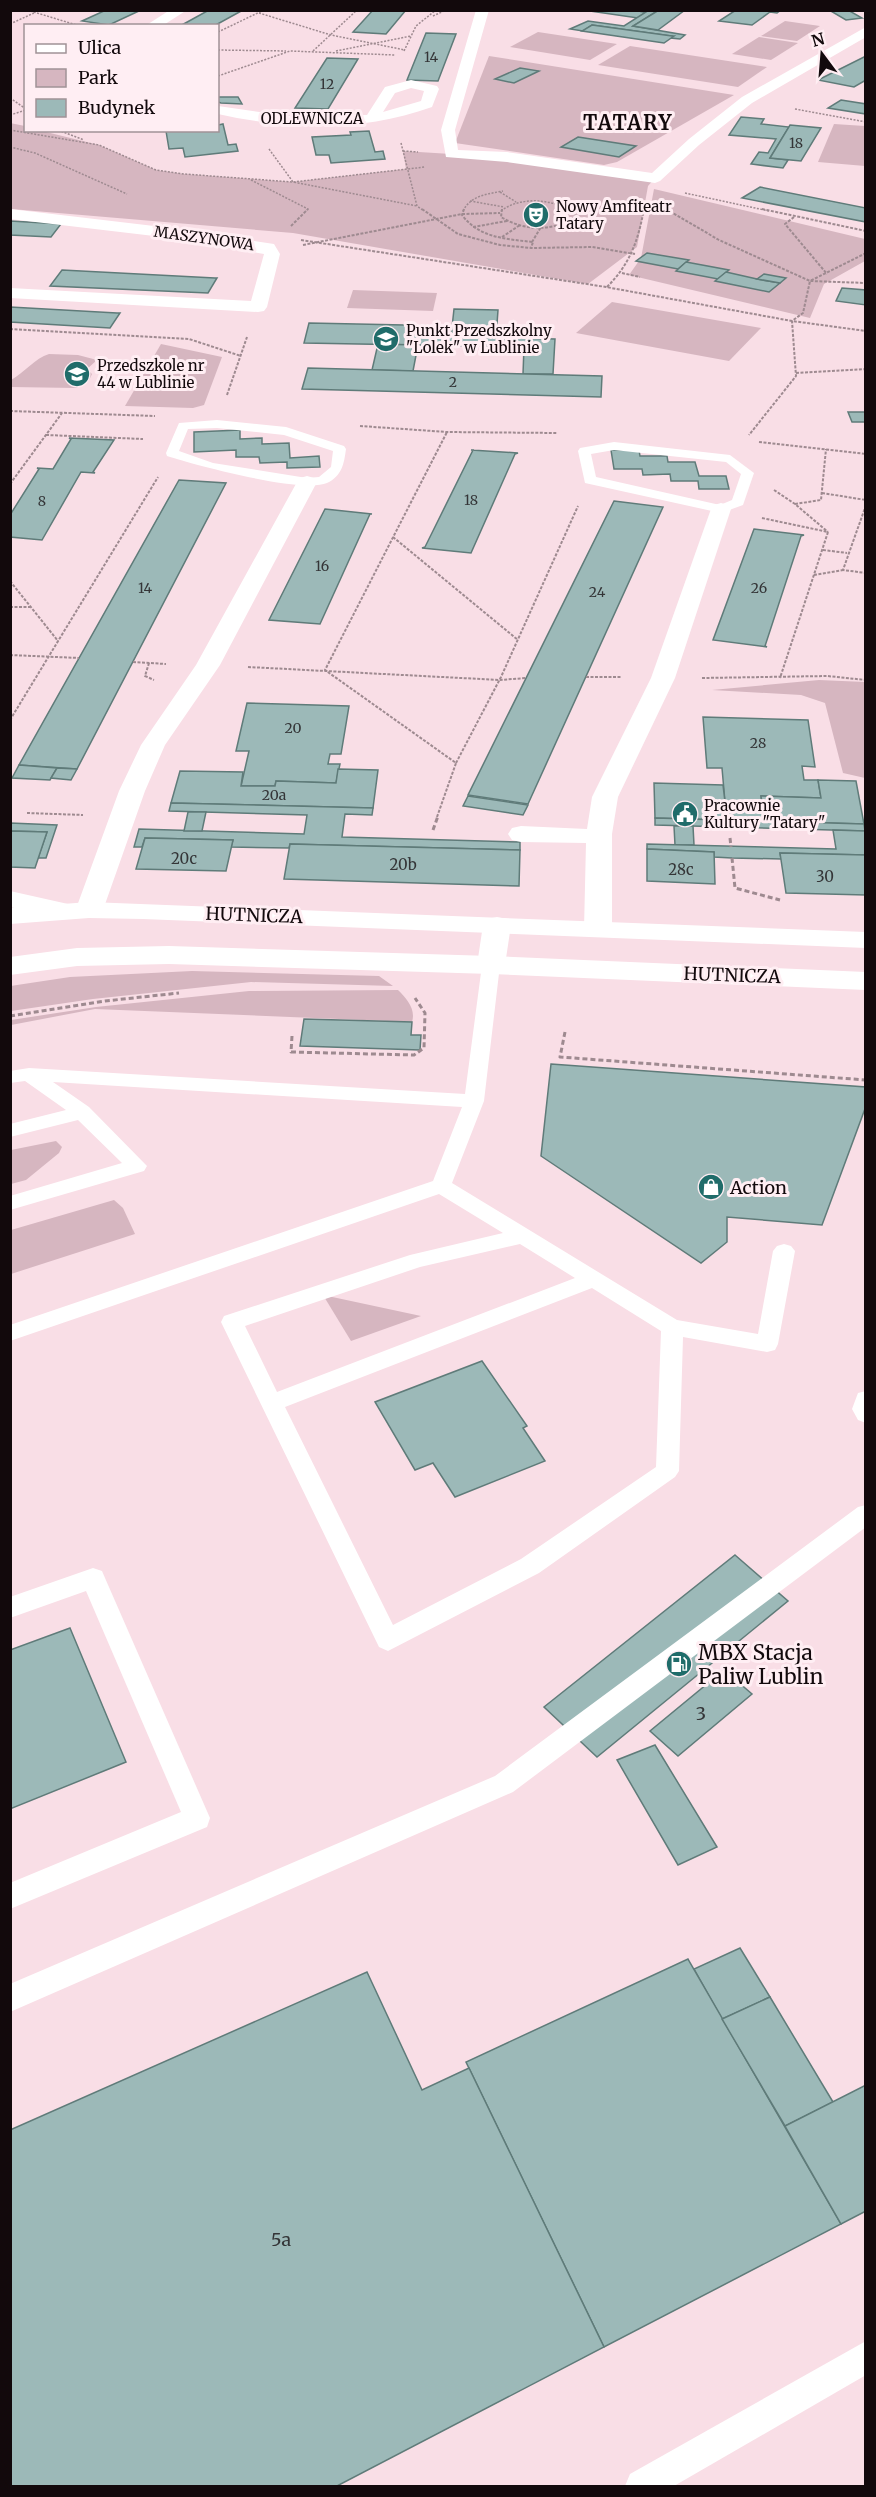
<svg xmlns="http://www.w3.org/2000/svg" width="876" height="2497" viewBox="0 0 876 2497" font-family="Merriweather,serif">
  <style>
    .green { fill: #d6b6c0 }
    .building { fill: #9cb9b8; stroke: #5f7b79; stroke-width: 1.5 }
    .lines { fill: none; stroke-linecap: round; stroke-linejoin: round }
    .path-far2 { stroke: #9e8a90; stroke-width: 1.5; stroke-dasharray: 2 1.5; stroke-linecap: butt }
    .path-far1 { stroke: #9e8a90; stroke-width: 2; stroke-dasharray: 3 1.5; stroke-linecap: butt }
    .path { stroke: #9e8a90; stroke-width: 3; stroke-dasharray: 5 3; stroke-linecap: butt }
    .lane { fill: #fff; fill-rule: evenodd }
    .street { fill: #fff; fill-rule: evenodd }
    .secondary { fill: #fff; fill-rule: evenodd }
    .labels { text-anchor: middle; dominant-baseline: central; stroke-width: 6; stroke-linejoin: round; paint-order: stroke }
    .far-number-label { font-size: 14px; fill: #343537 }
    .far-street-label { font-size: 15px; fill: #12090c; stroke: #ffeef3 }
    .far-poi-label { font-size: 15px; fill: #12090c; stroke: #ffeef3; text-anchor: start }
    .number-label { font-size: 15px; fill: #343537 }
    .street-label { font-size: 18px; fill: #12090c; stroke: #ffeef3 }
    .poi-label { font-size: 18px; fill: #12090c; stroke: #ffeef3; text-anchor: start }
    .near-number-label { font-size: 18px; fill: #343537 }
    .far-district-label { font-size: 20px; font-weight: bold; letter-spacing: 1.5px; fill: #12090c; stroke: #ffeef3 }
    .near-poi-label { font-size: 21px; fill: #12090c; stroke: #ffeef3; text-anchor: start }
  </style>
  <rect width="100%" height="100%" fill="#f9dee6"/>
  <g class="green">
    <polygon points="785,21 820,26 797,41 761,36"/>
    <polygon points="538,32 617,44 590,60 510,47"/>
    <polygon points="759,37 798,43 771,60 732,54"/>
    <polygon points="630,46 767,67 738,87 598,65"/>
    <polygon points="489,56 734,95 617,162 604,165 455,143"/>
    <polygon points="10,123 25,126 26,130 42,131 99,145 156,170 184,174 293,182 406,169 403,151 451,154 655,178 648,186 637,247 588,284 293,233 11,209"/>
    <polygon points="834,124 865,126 865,166 818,162"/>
    <polygon points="654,189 865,239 865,261 824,284 810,318 629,275 641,258"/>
    <polygon points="353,290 437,293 433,311 347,308"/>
    <polygon points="612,302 761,328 729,361 576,333"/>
    <polygon points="161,344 222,357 204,405 193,408 125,406"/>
    <path d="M49 354 78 355 97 360 87 369 92 374C89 382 84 385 76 388L11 387V380C24 373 35 358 49 354Z"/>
    <polygon points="819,680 865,682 865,778 843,773 825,703 801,695 712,690"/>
    <polygon points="192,971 379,976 393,986 251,982 93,999 11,1011 11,986 17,985 70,977"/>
    <path d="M398 990C407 999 416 1009 412 1022L95 1009 11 1025V1020L96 1007 249 991Z"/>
    <polygon points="56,1141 62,1147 59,1153 26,1180 11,1184 11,1150"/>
    <polygon points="114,1200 123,1208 135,1234 11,1274 11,1230"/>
    <polygon points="323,1295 421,1316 351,1341"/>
  </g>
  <g class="building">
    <polygon points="106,10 141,10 109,25 82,21"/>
    <polygon points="209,10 243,10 214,26 180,26"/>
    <polygon points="373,10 406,10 386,34 353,32"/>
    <polygon points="583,10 629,10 646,12 638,18"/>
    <polygon points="629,10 659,10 633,26 685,35 680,39 671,38 672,36 592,25 583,31 570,29 588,21 624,26 646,12"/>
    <polygon points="659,10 685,10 658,30 633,26"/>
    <polygon points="736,10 781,10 777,13 770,12 752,25 719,21"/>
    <polygon points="829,10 848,10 862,18 846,20"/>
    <polygon points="592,25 672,36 674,36 664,43 582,31"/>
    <polygon points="426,33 456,34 438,81 407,80"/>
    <polygon points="866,56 866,80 854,87 818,80"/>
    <polygon points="327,58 358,59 328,109 295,108"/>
    <polygon points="520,68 539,71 514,83 495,79"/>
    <polygon points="218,97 238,97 242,104 221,103 218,102"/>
    <polygon points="841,100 866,104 866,114 828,108"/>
    <polygon points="741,117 764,119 761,124 789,127 770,158 788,160 783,168 751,164 759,152 768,153 776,139 729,135"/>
    <polygon points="223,124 228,145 236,144 238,151 185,157 183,148 169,149 166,131 218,130 218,125"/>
    <polygon points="790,125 821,128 801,161 770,158"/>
    <polygon points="369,131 375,152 383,151 385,159 331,163 329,155 316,155 312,137 351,135 350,132"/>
    <polygon points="578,137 636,146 619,157 561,147"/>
    <polygon points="760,187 866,208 866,222 742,198"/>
    <polygon points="10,221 61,224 51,237 10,235"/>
    <polygon points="647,253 689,260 678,269 636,261"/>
    <polygon points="686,262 729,270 718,279 676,271"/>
    <polygon points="62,270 215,278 217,278 208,293 50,286"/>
    <polygon points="726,272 757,279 780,283 769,292 715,281"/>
    <polygon points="764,274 786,278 780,283 757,279"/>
    <polygon points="842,288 866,290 866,305 836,301"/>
    <polygon points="10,307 117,313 120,313 110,328 10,322"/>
    <polygon points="454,309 498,310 496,338 451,337"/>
    <polygon points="309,323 452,326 451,337 555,339 553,374 523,374 524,347 304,343"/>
    <polygon points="378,344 418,345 413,371 372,370"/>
    <polygon points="308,368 602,376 601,397 302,389"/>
    <polygon points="848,412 866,412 866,422 852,422"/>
    <polygon points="240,430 240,439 262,438 262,444 289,443 290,458 319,456 320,467 287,468 287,462 260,463 259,457 236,457 236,450 194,452 194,432"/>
    <polygon points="69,438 114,440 93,472 95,473 81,472 42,540 10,537 10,515 39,469 37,468 53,469 71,439"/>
    <polygon points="471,450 518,453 515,454 471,553 422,548 425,547 473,450"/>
    <polygon points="611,450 639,450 640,456 667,456 668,462 695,462 699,476 726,476 729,489 699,489 698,481 671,481 670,474 643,475 642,469 614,469"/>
    <polygon points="179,480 226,483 77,769 19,765"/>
    <polygon points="614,501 663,507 528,804 468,795"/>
    <polygon points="325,509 372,514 370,514 320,624 269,620"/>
    <polygon points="754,529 804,535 801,536 765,646 767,647 713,640"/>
    <polygon points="247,703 349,706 341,754 330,754 328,764 340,764 336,783 276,781 275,786 241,786 249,751 236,751"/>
    <polygon points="703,717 808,720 815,767 802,766 804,780 818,780 821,798 761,796 762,803 725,802 722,768 707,768"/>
    <polygon points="19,765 57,768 50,780 12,778"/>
    <polygon points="57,768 77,769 71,780 51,778"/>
    <polygon points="338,769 378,770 373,808 171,803 180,771 243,772 241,786 275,786 276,781 336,783"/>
    <polygon points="818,780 856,781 864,824 655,818 654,783 723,785 725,802 762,803 761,796 821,798"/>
    <polygon points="468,796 528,805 523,815 463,806"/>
    <polygon points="171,803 373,808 372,815 345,814 342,837 520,842 520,850 290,844 289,848 231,847 233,840 145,838 142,847 134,847 139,829 304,834 307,815 169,811"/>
    <polygon points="188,812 206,812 202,831 184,831"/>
    <polygon points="655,818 864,824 865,831 655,825"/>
    <polygon points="10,823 57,825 46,858 38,858 47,832 10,831"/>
    <polygon points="674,826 693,826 694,845 675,845"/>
    <polygon points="833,830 865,831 866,855 780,853 781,859 732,858 714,857 714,852 647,849 647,844 836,849"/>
    <polygon points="10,831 47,832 35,868 10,867"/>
    <polygon points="145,838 233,840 226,871 136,869"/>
    <polygon points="290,844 520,850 519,886 284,879"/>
    <polygon points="647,849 714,852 715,884 647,881"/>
    <polygon points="780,853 866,855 866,895 786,893"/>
    <polygon points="304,1019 412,1022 411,1035 421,1035 420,1050 300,1046"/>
    <polygon points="551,1064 866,1087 866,1106 822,1225 727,1217 727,1242 701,1263 541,1156"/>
    <polygon points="482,1361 527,1426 523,1428 545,1461 455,1497 433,1463 415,1470 375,1402"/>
    <polygon points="735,1555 788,1601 597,1757 544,1707"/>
    <polygon points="70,1628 126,1762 10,1809 10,1650"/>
    <polygon points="724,1670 752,1694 678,1756 650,1731"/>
    <polygon points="655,1745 717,1847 678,1865 617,1760"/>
    <polygon points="740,1948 770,1997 722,2019 694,1969"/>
    <polygon points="688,1959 841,2224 604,2347 466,2062"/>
    <polygon points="367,1972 422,2090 469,2068 604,2347 337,2486 10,2486 10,2130"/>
    <polygon points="770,1997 833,2102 785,2126 722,2019"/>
    <polygon points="866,2085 866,2211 841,2224 785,2126"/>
  </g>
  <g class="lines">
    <g class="path-far2">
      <polyline points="27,10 80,26"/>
      <polyline points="259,13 331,35 405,50"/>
      <polyline points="433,16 446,10"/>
      <polyline points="10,24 34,13"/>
      <polyline points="218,32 264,10"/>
      <polyline points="218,50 286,51"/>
      <polyline points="313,51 357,10"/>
      <polyline points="336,51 411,36"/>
      <polyline points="404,51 416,26 436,10"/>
      <polyline points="218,76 290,51 395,55"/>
      <polyline points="10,98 26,109"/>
      <polyline points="795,109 866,122"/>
      <polyline points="10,115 26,110"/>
      <polyline points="10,130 99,145 156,170 184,174 293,182 425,167"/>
      <polyline points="58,130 84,140"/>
      <polyline points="401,143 417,206 424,211"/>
      <polyline points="10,147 35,153 127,194"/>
      <polyline points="269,149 293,182 417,206"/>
      <polyline points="403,151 418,152"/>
      <polyline points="251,180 308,209 306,211"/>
      <polyline points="500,192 516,202"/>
      <polyline points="685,193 769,211"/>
      <polyline points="470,201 504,207"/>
      <polyline points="664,208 669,211"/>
      <path d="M463 211C471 195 488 194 503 191"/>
      <path d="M501 211C520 196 552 199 571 211"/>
      <polyline points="643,211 644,207"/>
    </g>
    <g class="path-far1">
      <polyline points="422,209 458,234 500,245 531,248 592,247 635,254"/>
      <path d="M464 209 462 215C479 238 506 239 533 242L531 248"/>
      <path d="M502 209 501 217C524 231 552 232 575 217V213L569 209"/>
      <polyline points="666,209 719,240 810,281 803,313 792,321 796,376 749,435"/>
      <polyline points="762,209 866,231"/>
      <polyline points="794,217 785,224 827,274"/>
      <polyline points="291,226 308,209"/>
      <polyline points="473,227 507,221"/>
      <polyline points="502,237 520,225"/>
      <polyline points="301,240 606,287 792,321 866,331"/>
      <polyline points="532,242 541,227"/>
      <polyline points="303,245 462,214 500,213"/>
      <polyline points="866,253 810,281 866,283"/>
      <polyline points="622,273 640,277"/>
      <path d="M607 287C630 264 638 241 644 209"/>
      <polyline points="10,329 189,339 241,356"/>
      <polyline points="796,373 866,369"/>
      <polyline points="227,395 247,337"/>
      <polyline points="10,411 155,416"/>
      <polyline points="360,426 447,432 557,433"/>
      <polyline points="46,435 143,439"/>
      <polyline points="759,442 866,454"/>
      <polyline points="10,484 62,413"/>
      <polyline points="774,490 795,504 828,532"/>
      <polyline points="822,493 866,500"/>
      <polyline points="795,504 821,500 826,449"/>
      <polyline points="866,505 843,570 866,573"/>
      <polyline points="762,518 828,532 780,678"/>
      <polyline points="393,537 518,640"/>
      <polyline points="823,550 847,553"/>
      <polyline points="814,575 843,570"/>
      <polyline points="10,581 58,641"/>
      <polyline points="10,607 30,607"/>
      <polyline points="10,655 79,658"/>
      <polyline points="133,662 166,664"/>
      <polyline points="149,663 145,676 154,680"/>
      <polyline points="248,667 500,680 526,678"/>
      <polyline points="586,677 622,677"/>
      <polyline points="702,678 827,676 866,680"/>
      <polyline points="10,720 158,477"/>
      <polyline points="456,763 501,677 578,506"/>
      <polyline points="27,813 83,815"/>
      <polyline points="437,817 456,763 325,670 447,432"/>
    </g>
    <g class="path">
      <polyline points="433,830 438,816"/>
      <polyline points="730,838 731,847"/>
      <polyline points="732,858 735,888 780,900"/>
      <polyline points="10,1016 105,1001 179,993"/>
      <polyline points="565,1032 560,1057 866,1080"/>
      <polyline points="292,1036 291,1052 414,1055 424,1048 425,1013 415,998"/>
    </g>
    <g class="lane">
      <path d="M217 420 286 427 344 446 346 449C344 464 342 476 327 483 302 494 195 465 167 456L166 453 179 423ZM217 428 284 435 333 451 331 467 319 477 307 478 213 463 179 451 188 429Z"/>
      <path d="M614 442 730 455 754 473 743 505 721 513 585 483 578 451 580 448ZM614 450 726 462 741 474 732 500 720 505 596 477 591 454Z"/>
      <path d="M491 960 497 961 500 965 484 1101 452 1183 677 1320 758 1334 773 1251 777 1246 784 1244 791 1246 795 1251 778 1344 775 1350 767 1352 683 1337 679 1471 675 1477 539 1573 388 1651 379 1647 221 1322 224 1316 410 1255 503 1233 439 1194 10 1341V1325L433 1181 462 1107 53 1082 89 1107 147 1166 144 1171 10 1210V1196L122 1163 78 1120 10 1137V1124L66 1110 25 1081 10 1083V1071L29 1068 465 1094 482 965 485 961ZM520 1244 575 1278 277 1392 245 1326 420 1267ZM592 1288 661 1331 656 1467 521 1559 393 1625 285 1407Z"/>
      <polygon points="866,1391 866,1423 858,1420 852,1409 858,1393"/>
      <polygon points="866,1505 866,1527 513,1792 10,2012 10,1984 495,1776 858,1507"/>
      <polygon points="93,1568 102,1571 105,1578 210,1818 207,1827 10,1909 10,1883 181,1812 86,1591 10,1618 10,1597"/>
      <polygon points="866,2341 866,2375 674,2486 625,2486 630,2474"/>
    </g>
    <g class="street">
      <polygon points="170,10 187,10 162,26 145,26"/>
      <polygon points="476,10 489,10 455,130 458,150 507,152 652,173 689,139 742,97 866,27 866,37 752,103 699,145 660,181 655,183 507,162 446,157 441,130"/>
      <path d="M411 80 437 86 439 89 432 107C363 132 289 130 218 114V106L295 117 367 115 385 87ZM411 88 424 91 421 101 383 112 395 93Z"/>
      <polygon points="10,209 171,228 274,244 280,254 267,307 264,311 258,312 10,298 10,288 251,301 264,254 171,238 10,219"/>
      <polygon points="307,476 314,478 317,482 220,665 165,745 145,791 103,910 99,916 89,918 78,914 76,917 66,919 10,907 10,891 77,906 119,791 141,745 196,665 297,482 300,478"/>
      <polygon points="721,503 728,505 731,509 675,678 618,797 612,834 612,929 608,935 598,937 588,935 584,929 586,843 521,842 512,840 508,834 512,828 521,826 587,829 592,797 651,678 711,509 714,505"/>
      <polygon points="497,917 507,919 511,925 505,965 501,971 491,974 481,971 477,965 483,925 487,919"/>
    </g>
    <g class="secondary">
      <polygon points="89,902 866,932 866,948 143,919 89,918 10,924 10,908"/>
      <polygon points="169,946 491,956 866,972 866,990 491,974 169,964 77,966 10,975 10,957 77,948"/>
    </g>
  </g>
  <defs>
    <g id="theatre-disc" transform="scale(1.35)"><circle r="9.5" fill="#206c6a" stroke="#ffeef3"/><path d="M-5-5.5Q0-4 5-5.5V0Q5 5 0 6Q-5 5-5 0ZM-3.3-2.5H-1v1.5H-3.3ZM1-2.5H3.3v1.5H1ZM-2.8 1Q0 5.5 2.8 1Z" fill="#fff"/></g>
    <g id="school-disc" transform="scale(1.35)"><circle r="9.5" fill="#206c6a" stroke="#ffeef3"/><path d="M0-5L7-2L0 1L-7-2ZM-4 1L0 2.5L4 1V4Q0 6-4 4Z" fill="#fff"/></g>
    <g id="civic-disc" transform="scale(1.35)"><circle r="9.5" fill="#206c6a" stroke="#ffeef3"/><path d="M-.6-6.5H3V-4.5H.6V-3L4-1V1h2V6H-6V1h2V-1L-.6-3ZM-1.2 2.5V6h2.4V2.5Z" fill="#fff"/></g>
    <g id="shop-disc" transform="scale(1.35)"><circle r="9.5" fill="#206c6a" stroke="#ffeef3"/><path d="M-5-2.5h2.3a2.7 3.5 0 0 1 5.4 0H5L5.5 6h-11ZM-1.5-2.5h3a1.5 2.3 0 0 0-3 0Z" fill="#fff"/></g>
    <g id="fuel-disc" transform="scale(1.35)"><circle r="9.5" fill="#206c6a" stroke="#ffeef3"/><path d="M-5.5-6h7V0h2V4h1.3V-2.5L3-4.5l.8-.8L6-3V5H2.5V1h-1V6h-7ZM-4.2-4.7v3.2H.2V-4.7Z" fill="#fff"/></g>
  </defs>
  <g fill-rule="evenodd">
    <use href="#theatre-disc" x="536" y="215"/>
    <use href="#school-disc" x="386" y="339"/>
    <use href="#school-disc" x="77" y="374"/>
    <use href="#civic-disc" x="685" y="814"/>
    <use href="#shop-disc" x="711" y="1187"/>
    <use href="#fuel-disc" x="679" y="1664"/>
  </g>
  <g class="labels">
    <g class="far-number-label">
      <text x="431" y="57">14</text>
      <text x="327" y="84">12</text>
      <text x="796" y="143">18</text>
      <text x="453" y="382">2</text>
      <text x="471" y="500">18</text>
      <text x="42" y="501">8</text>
      <text x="322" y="566">16</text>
      <text x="145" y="588">14</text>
      <text x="759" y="588">26</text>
      <text x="597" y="592">24</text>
      <text x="293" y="728">20</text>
      <text x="758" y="743">28</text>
      <text x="274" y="795">20a</text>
    </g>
    <g class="far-street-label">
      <text x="312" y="118">ODLEWNICZA</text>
      <text transform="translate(204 238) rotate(8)">MASZYNOWA</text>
    </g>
    <g class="far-poi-label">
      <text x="556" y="206">Nowy Amfiteatr<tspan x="556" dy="17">Tatary</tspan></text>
      <text x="406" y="330">Punkt Przedszkolny<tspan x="406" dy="17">"Lolek" w Lublinie</tspan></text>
      <text x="97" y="365">Przedszkole nr<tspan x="97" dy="17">44 w Lublinie</tspan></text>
      <text x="704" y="805">Pracownie<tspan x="704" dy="17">Kultury "Tatary"</tspan></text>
    </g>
    <g class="number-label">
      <text x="184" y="858">20c</text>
      <text x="403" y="864">20b</text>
      <text x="681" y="869">28c</text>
      <text x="825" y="876">30</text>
    </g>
    <g class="street-label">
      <text transform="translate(254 915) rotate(2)">HUTNICZA</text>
      <text transform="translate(732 975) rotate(2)">HUTNICZA</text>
    </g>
    <g class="poi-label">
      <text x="730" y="1187">Action</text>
    </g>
    <g class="near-number-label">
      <text x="701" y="1713">3</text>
      <text x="281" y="2239">5a</text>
    </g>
    <g class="far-district-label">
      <text x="628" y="122">TATARY</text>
    </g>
    <g class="near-poi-label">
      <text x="698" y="1652">MBX Stacja<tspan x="698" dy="24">Paliw Lublin</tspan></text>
    </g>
  </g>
  <rect width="876" height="2497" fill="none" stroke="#12090c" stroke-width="24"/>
  <rect x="24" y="24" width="195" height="108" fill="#ffeef3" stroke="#a09297" stroke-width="1.5"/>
  <rect x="36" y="44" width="30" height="9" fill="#ffffff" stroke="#a09297" stroke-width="1.5"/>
  <text x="78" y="54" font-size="18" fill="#12090c">Ulica</text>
  <rect x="36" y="69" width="30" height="18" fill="#d6b6c0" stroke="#a09297" stroke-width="1.5"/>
  <text x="78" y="84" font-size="18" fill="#12090c">Park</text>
  <rect x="36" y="99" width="30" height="18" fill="#9cb9b8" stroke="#a09297" stroke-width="1.5"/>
  <text x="78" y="114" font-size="18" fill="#12090c">Budynek</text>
  <g transform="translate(822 54) rotate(344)" stroke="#ffeef3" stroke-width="4.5" paint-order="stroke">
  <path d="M0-4.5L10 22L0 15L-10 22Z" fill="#12090c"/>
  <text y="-9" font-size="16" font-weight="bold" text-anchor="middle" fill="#12090c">N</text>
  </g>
</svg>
